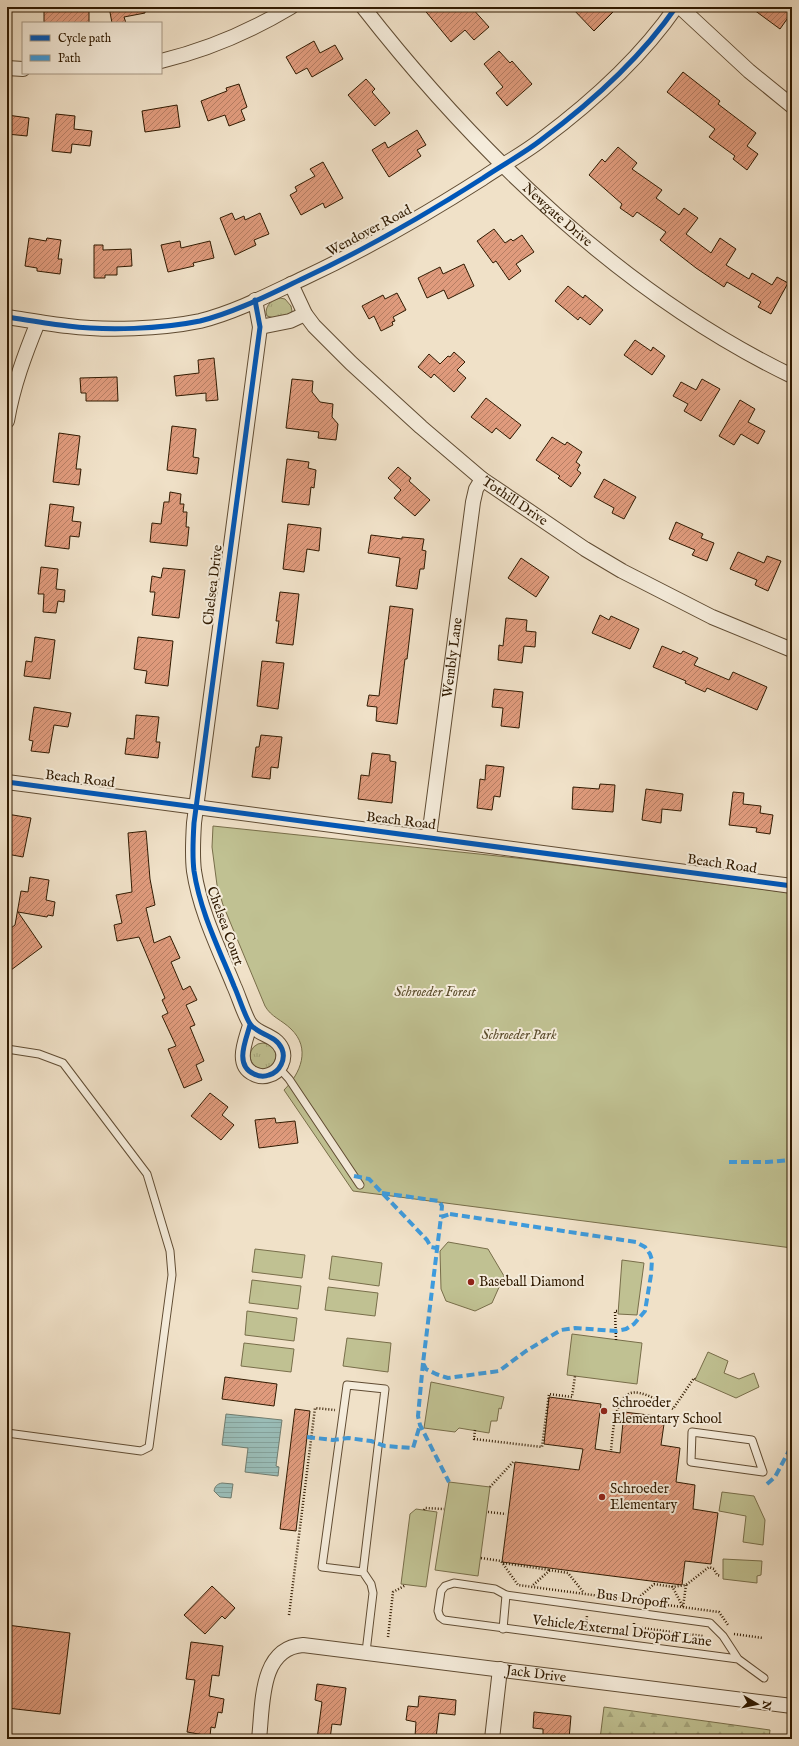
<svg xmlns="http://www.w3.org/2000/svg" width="799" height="1746" viewBox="0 0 799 1746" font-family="'IM FELL English',serif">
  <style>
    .grass { fill: url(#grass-tufts); stroke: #786e4a }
    .forest { fill: url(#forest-firs); stroke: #786e4a }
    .park { fill: #c0c192; stroke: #786e4a }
    .water { fill: url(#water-rules); stroke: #707c6f }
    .building { fill: url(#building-hatch); stroke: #301a01 }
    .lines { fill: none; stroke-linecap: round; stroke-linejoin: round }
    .service-casing { stroke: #604c33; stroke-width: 9 }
    .minor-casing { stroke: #604c33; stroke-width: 16 }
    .path { stroke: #301a01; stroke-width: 2.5; stroke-dasharray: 1 2; stroke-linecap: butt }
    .service { stroke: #f5ecdb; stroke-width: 7 }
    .minor { stroke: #f5ecdb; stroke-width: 14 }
    .quiet { stroke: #3e9bdd; stroke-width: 4; stroke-dasharray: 8 4; stroke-linecap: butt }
    .cycleway-casing { stroke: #f5ecdb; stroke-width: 8 }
    .cycleway { stroke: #0057b8; stroke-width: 5 }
    .poi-dot { fill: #8f2418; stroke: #f5ecdb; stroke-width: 1.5 }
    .labels { text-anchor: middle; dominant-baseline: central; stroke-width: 4; stroke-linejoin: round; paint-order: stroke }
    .street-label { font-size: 14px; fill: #301a01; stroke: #f5ecdb }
    .park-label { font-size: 14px; font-style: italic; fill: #5b4c2c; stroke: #f5ecdb }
    .poi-label { font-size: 14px; fill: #301a01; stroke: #f5ecdb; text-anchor: start }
  </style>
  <defs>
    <pattern id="grass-tufts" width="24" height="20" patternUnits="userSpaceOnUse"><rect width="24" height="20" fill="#c0c192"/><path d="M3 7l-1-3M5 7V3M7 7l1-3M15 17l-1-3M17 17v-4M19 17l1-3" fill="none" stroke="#a5a57c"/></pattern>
    <pattern id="forest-firs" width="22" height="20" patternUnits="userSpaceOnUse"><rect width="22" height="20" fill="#c0c192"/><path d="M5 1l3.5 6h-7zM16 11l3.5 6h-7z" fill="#a5a57c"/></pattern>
    <pattern id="water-rules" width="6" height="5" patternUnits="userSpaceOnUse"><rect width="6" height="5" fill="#9abdb8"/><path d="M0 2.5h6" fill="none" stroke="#85a29c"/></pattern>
    <pattern id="building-hatch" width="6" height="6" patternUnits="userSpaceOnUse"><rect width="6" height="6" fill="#e09b7d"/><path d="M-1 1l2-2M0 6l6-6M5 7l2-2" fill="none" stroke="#b67e64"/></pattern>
  </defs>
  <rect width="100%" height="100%" fill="#f0e1c8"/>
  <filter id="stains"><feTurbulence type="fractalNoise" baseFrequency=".005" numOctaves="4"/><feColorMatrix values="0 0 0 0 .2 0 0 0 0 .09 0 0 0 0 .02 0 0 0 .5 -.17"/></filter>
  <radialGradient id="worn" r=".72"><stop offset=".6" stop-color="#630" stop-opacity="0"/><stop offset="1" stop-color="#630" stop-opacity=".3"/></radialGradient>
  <g class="grass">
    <path d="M280 298 285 299 291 306 292 311 290 315 274 318 267 316 266 312C267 303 272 301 280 298Z"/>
    <circle cx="263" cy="1056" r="13"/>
  </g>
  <polygon class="forest" points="604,1707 770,1730 769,1739 600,1739"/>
  <g class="park">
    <path d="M213 826 526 859 792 893V1248L353 1191 284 1090C301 1073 311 1048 291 1029 282 1020 271 1017 265 1006L223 905 217 885 212 847Z"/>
    <polygon points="448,1242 488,1249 504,1276 492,1303 475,1311 446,1301 441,1289 440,1251"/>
    <polygon points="255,1249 305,1255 302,1278 252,1272"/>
    <polygon points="332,1256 382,1263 379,1286 329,1279"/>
    <polygon points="622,1260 644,1263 637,1315 618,1314"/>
    <polygon points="252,1280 301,1286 298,1309 249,1303"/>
    <polygon points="328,1287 378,1293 375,1316 325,1310"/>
    <polygon points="247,1311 297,1318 294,1341 245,1335"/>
    <polygon points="572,1334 642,1343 637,1384 567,1375"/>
    <polygon points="347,1338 391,1343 388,1372 343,1366"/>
    <polygon points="244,1343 294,1349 291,1372 241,1366"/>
    <polygon points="708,1352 728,1361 724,1373 739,1379 754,1373 759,1387 736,1398 695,1380"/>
    <polygon points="431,1382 504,1397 501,1409 499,1408 497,1421 491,1421 489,1433 459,1428 455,1432 424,1428"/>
    <polygon points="449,1482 490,1487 478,1576 435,1570"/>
    <polygon points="722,1492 754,1496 765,1520 763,1545 743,1542 746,1516 719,1511"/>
    <polygon points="416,1509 437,1512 426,1587 401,1584 410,1514"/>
    <polygon points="723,1559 762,1561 761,1575 757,1576 757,1583 723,1579"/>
  </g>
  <g class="water">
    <polygon points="226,1414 282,1420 276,1466 279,1467 278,1476 245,1472 248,1448 222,1445"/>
    <path d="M222 1483 233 1484 231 1498 220 1497 214 1491C215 1486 217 1484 222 1483Z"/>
  </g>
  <g class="building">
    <rect x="44" y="7" width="45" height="16"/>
    <polygon points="109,7 145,7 145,13 124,17 126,23 112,23"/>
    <polygon points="422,7 471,7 489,27 474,40 465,30 451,42"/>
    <polygon points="571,7 618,7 594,31"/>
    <polygon points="750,7 786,7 792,12 780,29"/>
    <polygon points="314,41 320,53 335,45 343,59 312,77 307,68 296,74 286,57"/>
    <polygon points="499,51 510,63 512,61 532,84 507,106 496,93 503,87 484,64"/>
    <polygon points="683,72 720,101 718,104 756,133 747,146 758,154 747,170 733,159 735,156 709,137 715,129 667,92"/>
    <polygon points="366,79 375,89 372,92 390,113 375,126 348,95"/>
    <polygon points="239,84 247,107 241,110 245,120 229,126 225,115 208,121 201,101 227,91 226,88"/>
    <polygon points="177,105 180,127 145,132 142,111"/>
    <polygon points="56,114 75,116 74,129 92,131 90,146 72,144 71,153 52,151"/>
    <polygon points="7,115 29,118 27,136 7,134"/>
    <polygon points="417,130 426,145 417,150 421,156 389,177 372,150 385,142 388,148"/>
    <polygon points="618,147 637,163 632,169 662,190 656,198 679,215 684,208 698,218 686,234 711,253 720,238 736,249 726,265 749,279 752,273 772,285 777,277 788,283 771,314 758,307 761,302 727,282 724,287 696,268 660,240 666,232 637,212 633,217 620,208 622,204 589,175 602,159 605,162"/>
    <polygon points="323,162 343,198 325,208 323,203 301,215 290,195 297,191 295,187 315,176 310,169"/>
    <polygon points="232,213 235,220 244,216 245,220 260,213 269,234 254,240 256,245 235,255 220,218"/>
    <polygon points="494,229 505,243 511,239 513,241 522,235 534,252 516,264 521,271 509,280 496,261 493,263 477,241"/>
    <polygon points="29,238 46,241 47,238 61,240 58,259 62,259 60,274 37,271 37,268 25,266"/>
    <polygon points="180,241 181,248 210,241 214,258 193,263 194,266 168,272 161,245"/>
    <polygon points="94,245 103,245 103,250 131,249 132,266 117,267 117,275 105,275 105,278 94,278"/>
    <polygon points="464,264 474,286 448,299 444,290 427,298 418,278 440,267 443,274"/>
    <polygon points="568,286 583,298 585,295 603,310 590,325 580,317 578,320 555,301"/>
    <polygon points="397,293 406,310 393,317 395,321 392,322 393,325 381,331 374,316 369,319 362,306 383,295 385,299"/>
    <polygon points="635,340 651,351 653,347 665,356 652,375 624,355"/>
    <polygon points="454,352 465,362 457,370 466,378 454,392 434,374 431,378 418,367 429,354 440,364 448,356 450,357"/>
    <polygon points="214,358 218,400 206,401 206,393 176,396 174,376 199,373 198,360"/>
    <polygon points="117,377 118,401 86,401 86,393 81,393 80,378"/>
    <polygon points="292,379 313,381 312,392 320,402 333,404 332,417 338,424 336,440 318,438 319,432 286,428"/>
    <polygon points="702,379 720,389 701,421 684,411 688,404 673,396 681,382 696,390"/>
    <polygon points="486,398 521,425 510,439 496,428 492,433 471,417"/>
    <polygon points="740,400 755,409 748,422 765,431 758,444 741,434 734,445 719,436"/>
    <polygon points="172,426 196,429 193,457 199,458 197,474 167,470"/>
    <polygon points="59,433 80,436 76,469 81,469 79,485 53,482"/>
    <polygon points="552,437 565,445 567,442 582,452 576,462 580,465 577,470 581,473 571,487 558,478 560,476 536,460"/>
    <polygon points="287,459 309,462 308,468 316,470 314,488 311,487 309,505 282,502"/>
    <polygon points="398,467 411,478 409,481 430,500 415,516 394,498 401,490 388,478"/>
    <polygon points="604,479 636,497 624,519 612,513 614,508 594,497"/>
    <polygon points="170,492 181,494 180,504 184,504 183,512 187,512 186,527 189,527 187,546 150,542 152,523 161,524 164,502 169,502"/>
    <polygon points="50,504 74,507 72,521 81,522 79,537 70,536 69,549 45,546"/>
    <polygon points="676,522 703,534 701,538 714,543 707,561 692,555 695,550 669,539"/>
    <polygon points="288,524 321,528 319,551 307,549 304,572 283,569"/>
    <polygon points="371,535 402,539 402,537 424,539 422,550 426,551 424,569 420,569 417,589 396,586 400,558 368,553"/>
    <polygon points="738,552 764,563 767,556 781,561 768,591 755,585 757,580 730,569"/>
    <polygon points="521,558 549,577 536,597 508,578"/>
    <polygon points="41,567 58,569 56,589 65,590 64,602 58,601 56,613 43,612 44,594 38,594"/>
    <polygon points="163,568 185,570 179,618 152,615 155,592 150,592 152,576 161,578"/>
    <polygon points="280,592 299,594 293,645 276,643 279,621 276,621"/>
    <polygon points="390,606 413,609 407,659 405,659 397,724 376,721 377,707 367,706 369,695 379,696"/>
    <polygon points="600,615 609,620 611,616 639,629 630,649 592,633"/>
    <polygon points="506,618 527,620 526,631 536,632 535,647 524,646 522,663 498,660 499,645 503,646"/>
    <polygon points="35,637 55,640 50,679 24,676 26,661 32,662"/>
    <polygon points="138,637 173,641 168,686 145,683 147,671 134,669"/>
    <polygon points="662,646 681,654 683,651 698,658 694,665 729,680 733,672 767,687 757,710 707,688 705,692 685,683 686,681 653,667"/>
    <polygon points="262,661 284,663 278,709 257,706"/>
    <polygon points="494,689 523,692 519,728 501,726 503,708 492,707"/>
    <polygon points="34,707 71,713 68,727 54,725 49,753 31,751 33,741 29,740"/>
    <polygon points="136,715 159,717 156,742 160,742 158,758 125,754 127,738 134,739"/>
    <polygon points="261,735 282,737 278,768 271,767 270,779 252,777 256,747 259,747"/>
    <polygon points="372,753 390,755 390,761 396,762 392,803 358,799 361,775 369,776"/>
    <polygon points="486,765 504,767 500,797 494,796 492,810 477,808 480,779 485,780"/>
    <polygon points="600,784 615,785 613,812 572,809 573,787 599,789"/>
    <polygon points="646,789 683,794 681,811 662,809 661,823 642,820"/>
    <polygon points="733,792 744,793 743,804 761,806 760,813 773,815 770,834 756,832 757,828 729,825"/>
    <polygon points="7,814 31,818 23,857 7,854"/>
    <polygon points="146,831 150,879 155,905 146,908 154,943 170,936 180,958 171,962 183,990 190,986 197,1000 186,1005 195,1025 190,1027 204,1061 196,1065 202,1080 184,1088 168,1049 176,1046 162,1016 168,1013 162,1000 165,998 139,937 117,941 114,925 122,923 116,895 132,892 128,833"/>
    <polygon points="30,877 49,880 46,900 55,902 53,916 48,915 47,917 18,912 42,947 7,973 7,931 15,925 21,891 28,892"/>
    <polygon points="210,1093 228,1107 222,1115 234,1125 221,1140 191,1116"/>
    <polygon points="275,1118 276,1123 295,1121 298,1143 259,1148 255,1120"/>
    <polygon points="225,1377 277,1384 274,1406 222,1399"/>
    <polygon points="549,1397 601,1404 595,1449 620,1453 624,1412 665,1417 661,1445 680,1448 676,1482 695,1485 693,1509 718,1513 711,1564 685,1561 682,1585 502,1562 515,1462 579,1470 583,1449 544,1444"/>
    <polygon points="295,1409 310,1411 296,1531 280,1529"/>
    <polygon points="212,1586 235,1608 225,1619 222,1616 205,1634 184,1615"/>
    <polygon points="7,1625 70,1633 60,1714 7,1708"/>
    <polygon points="191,1642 223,1646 219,1676 212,1675 209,1696 224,1699 222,1713 218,1712 215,1728 211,1727 210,1736 187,1732 195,1680 186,1679"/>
    <polygon points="317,1684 346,1688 341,1725 332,1724 330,1739 317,1739 322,1702 315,1700"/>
    <polygon points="419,1696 456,1700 455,1715 439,1713 436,1738 415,1736 416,1722 406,1720 408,1706 418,1707"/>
    <polygon points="534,1712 571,1716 569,1739 543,1739 543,1729 533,1728"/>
  </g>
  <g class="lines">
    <g class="service-casing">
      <g id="service">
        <polyline points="7,1049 39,1054 63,1063 147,1174 170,1251 172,1275 149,1447 141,1451 7,1433"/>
        <polyline points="279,1068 289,1079 360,1185"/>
        <polygon points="692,1432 752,1440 763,1472 691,1462"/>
        <polyline points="363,1572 322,1567 347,1385 385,1389 363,1572 371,1584 373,1593 366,1652"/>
        <polyline points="503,1629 506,1595"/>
        <polyline points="738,1659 444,1620 440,1617 438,1611 441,1591 445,1586 454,1583 495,1589 506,1595 710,1623 723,1636 738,1659 764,1678"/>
      </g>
    </g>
    <g class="minor-casing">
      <g id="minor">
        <path id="s1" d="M363 7C477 153 624 295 792 376"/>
        <polyline points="680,7 749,71 792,106"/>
        <path d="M161 61C207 50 251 31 291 7"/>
        <polyline points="7,68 23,69"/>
        <path id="s2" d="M291 284 305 314 314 326 351 363 421 427 482 479 585 549 622 571 712 617 792 650"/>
        <path d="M7 317C27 320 48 324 68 326 107 331 161 329 200 321 236 312 270 294 304 278 366 249 425 215 483 178 502 165 523 154 541 140 592 102 640 59 676 7"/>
        <polyline points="260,327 290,321 305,314"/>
        <path d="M7 421C13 386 25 354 38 322"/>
        <polyline points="7,782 792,886"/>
        <path id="s3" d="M429 837 473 502 476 489 482 479"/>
        <path d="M250 1025C246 1040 234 1065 254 1074 258 1076 264 1077 269 1075 280 1072 286 1059 282 1049 276 1035 259 1035 251 1025 246 1020 238 994 234 986 219 949 200 911 194 871 192 855 193 839 194 823L260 327 255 300"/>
        <path id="s4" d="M259 1739C263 1706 259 1648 303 1645L792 1706"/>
        <polyline points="492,1739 500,1669"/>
      </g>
    </g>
    <g class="path">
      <polyline points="616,1340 615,1311 618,1311"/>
      <polyline points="475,1430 474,1439 542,1447 549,1394 572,1397 575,1376"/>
      <path d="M611 1450C613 1434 614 1387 639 1393 651 1395 662 1403 673 1409L694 1378 695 1379"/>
      <polyline points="490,1487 513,1462"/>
      <polyline points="424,1510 425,1508 444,1509"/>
      <polyline points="488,1512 506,1514"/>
      <polyline points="481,1558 501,1561 518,1585 719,1612 728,1625"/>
      <polyline points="503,1563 550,1570 532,1586"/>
      <polyline points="549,1570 568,1573 584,1593"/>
      <polyline points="672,1586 683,1607 686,1585"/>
      <polyline points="636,1600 654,1584 673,1587 686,1585 709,1567 714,1569 717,1575 721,1576"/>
      <polyline points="289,1615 315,1408 335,1410"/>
      <polyline points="586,1623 587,1616"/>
      <polyline points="634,1623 634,1627 703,1636"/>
      <polyline points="734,1634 763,1638"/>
      <polyline points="388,1637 393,1592 406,1585"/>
    </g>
    <use href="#service" class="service"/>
    <use href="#minor" class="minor"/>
    <g class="quiet">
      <polyline points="729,1162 767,1162 792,1160"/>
      <polyline points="354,1176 369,1179 427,1240 431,1247 436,1248"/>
      <polyline points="382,1193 439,1201 442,1206 441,1217"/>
      <polygon points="450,1214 636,1242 645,1247 650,1254 652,1260 651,1275 645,1311 634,1324 626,1329 616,1331 575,1328 561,1330 526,1351 499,1371 448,1378 436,1374 426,1369 423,1363 441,1217"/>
      <polyline points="423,1363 418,1416 420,1425 449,1482"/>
      <polyline points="307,1437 333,1440 348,1438 371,1441 385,1446 413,1448 420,1425"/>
      <polyline points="767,1484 775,1477 792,1445"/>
    </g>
    <g class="cycleway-casing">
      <g id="cycleway">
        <path d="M7 317C27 320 48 324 68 326 107 331 161 329 200 321 236 312 270 294 304 278 366 249 425 215 483 178 502 165 523 154 541 140 592 102 640 59 676 7"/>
        <polyline points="7,782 792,886"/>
        <path d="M250 1025C246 1040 234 1065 254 1074 258 1076 264 1077 269 1075 280 1072 286 1059 282 1049 276 1035 259 1035 251 1025 246 1020 238 994 234 986 219 949 200 911 194 871 192 855 193 839 194 823L260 327 255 300"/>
      </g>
    </g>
    <use href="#cycleway" class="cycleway"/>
  </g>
  <g class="poi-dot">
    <circle cx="471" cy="1282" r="4"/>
    <circle cx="604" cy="1411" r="4"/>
    <circle cx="602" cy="1497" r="4"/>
  </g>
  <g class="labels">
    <g class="street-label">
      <text stroke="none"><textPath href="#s1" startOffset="285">Newgate Drive</textPath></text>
      <text transform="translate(369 231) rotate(-28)">Wendover Road</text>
      <text stroke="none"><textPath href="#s2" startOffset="315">Tothill Drive</textPath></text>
      <text transform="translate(213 585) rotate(-83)">Chelsea Drive</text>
      <text stroke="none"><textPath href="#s3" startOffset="181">Wembly Lane</textPath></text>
      <text transform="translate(80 779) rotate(7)">Beach Road</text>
      <text transform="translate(401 821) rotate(7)">Beach Road</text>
      <text transform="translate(722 864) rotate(8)">Beach Road</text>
      <text transform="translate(225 926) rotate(70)">Chelsea Court</text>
      <text transform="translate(632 1599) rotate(8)">Bus Dropoff</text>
      <text transform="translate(622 1631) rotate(7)">Vehicle/External Dropoff Lane</text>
      <text stroke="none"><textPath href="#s4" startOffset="349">Jack Drive</textPath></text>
    </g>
    <g class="park-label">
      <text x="435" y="992">Schroeder Forest</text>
      <text x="519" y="1035">Schroeder Park</text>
    </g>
    <g class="poi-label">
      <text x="479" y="1282">Baseball Diamond</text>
      <text x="612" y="1403">Schroeder<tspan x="612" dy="16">Elementary School</tspan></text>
      <text x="610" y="1489">Schroeder<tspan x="610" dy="16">Elementary</tspan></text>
    </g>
  </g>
  <rect width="799" height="1746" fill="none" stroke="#f0e1c8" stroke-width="24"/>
  <rect x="8" y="8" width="783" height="1730" fill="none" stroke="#301a01" stroke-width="2"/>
  <rect x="12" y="12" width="775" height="1722" fill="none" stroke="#301a01"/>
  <rect x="22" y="22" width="140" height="52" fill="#f5ecdb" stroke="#a69884"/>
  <rect x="30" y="35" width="20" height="6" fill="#0057b8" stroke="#a69884"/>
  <text x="58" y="42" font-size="12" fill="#301a01">Cycle path</text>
  <rect x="30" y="55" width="20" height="6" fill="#3e9bdd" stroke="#a69884"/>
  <text x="58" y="62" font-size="12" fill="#301a01">Path</text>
  <g transform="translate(757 1704) rotate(99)" stroke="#f5ecdb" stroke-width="3" paint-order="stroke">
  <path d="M0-3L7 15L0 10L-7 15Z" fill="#301a01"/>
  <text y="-6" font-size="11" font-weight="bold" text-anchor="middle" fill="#301a01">N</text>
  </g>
  <rect width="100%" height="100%" filter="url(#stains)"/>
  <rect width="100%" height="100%" fill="url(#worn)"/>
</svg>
